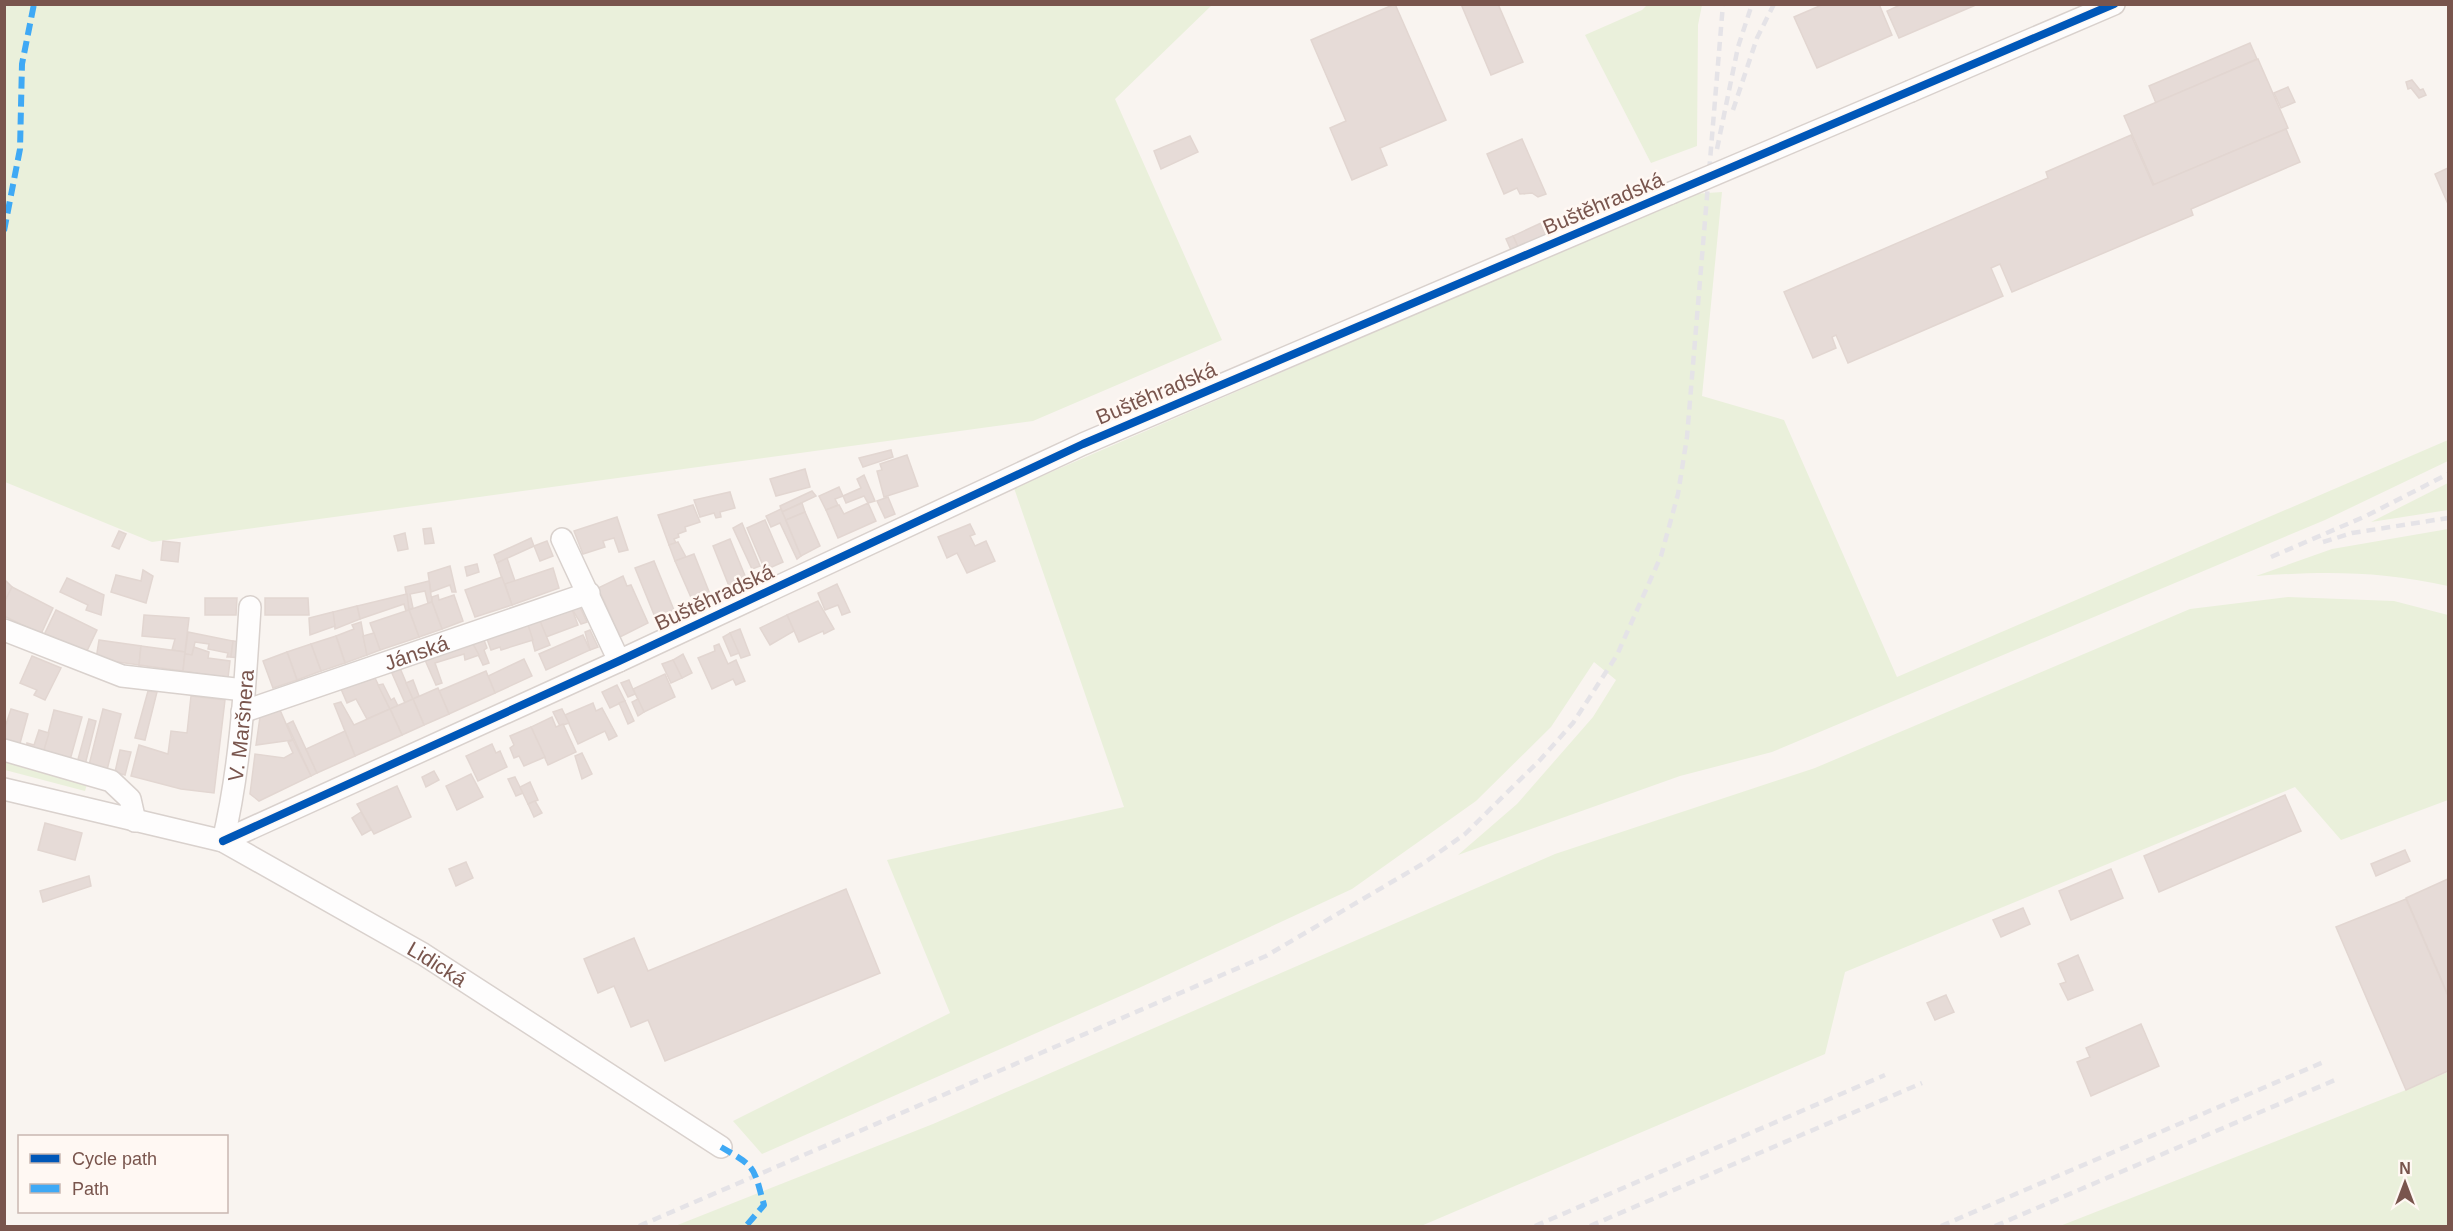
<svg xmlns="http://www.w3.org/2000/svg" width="2453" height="1231" viewBox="0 0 2453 1231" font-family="Arial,sans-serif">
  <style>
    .green { fill: #eaf0db }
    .building { fill: #e6dbd7; stroke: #e2d6d1; stroke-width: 1.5 }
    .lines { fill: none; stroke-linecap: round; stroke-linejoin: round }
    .minor-casing { stroke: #d9d1cd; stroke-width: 24 }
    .minor { stroke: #fefdfd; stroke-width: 21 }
    .rail { stroke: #e5e3e7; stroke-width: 4.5; stroke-dasharray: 9 6; stroke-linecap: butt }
    .minor-bridge-casing { stroke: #d9d1cd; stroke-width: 24; stroke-linecap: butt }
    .minor-bridge { stroke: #fefdfd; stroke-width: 21 }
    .quiet { stroke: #3fa9f5; stroke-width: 6; stroke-dasharray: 12 6; stroke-linecap: butt }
    .cycleway-casing { stroke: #fff8f3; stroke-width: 11 }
    .cycleway { stroke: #0057b8; stroke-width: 8 }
    .labels { text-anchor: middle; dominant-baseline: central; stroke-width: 5; stroke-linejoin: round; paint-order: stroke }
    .street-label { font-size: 21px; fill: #79554d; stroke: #fff8f3 }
  </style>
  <rect width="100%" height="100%" fill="#f9f4f0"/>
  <g class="green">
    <polygon points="4,5 1212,5 1115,99 1222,340 1033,421 152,542 5,482"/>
    <polygon points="1647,5 1702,5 1698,25 1697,146 1651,163 1585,35 1642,10"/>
    <polygon points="1722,192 1702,396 1784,420 1897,677 2448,440 2448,461 2325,520 1772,752 1680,776 1458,855 1517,804 1593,717 1616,680 1594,662 1551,727 1476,801 1352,889 1141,987 762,1154 733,1121 950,1013 887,860 1124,807 1014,488 1693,194"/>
    <polygon points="2448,483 2448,510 2371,522"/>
    <path d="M2448 529V586C2380 571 2326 571 2256 576L2332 549Z"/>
    <polygon points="2288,597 2394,601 2448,615 2448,800 2341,840 2295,787 1845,972 1825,1054 1421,1226 675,1226 933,1124 1555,854 1815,768 2190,609"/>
    <polygon points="4,758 88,781 85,791 5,770"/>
    <polygon points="2448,1072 2448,1226 2060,1226 2406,1090"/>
  </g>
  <g class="building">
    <polygon points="1395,4 1446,120 1380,148 1387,165 1352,180 1330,128 1346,121 1311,40"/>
    <polygon points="1461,4 1498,4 1523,62 1491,75"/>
    <polygon points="1824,4 1879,4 1892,35 1817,68 1794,17"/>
    <polygon points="1902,4 1978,4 1899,38 1887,11"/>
    <polygon points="2250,43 2257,59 2156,103 2149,86"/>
    <polygon points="2258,59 2288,128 2154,185 2124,116"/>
    <polygon points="2412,80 2420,90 2423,89 2426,95 2419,98 2411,88 2408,89 2406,82"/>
    <polygon points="2288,87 2295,102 2281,108 2274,93"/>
    <polygon points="2286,129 2300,162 2191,209 2193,215 2012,292 2000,264 1991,268 2003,296 1848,363 1836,335 1832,337 1836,348 1813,358 1784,292 2048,178 2046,172 2131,135 2153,185"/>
    <polygon points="1190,136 1198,152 1161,169 1154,151"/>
    <polygon points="1522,139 1546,194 1538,197 1532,193 1520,194 1517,188 1504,194 1487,154"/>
    <polygon points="2448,168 2448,204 2435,174"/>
    <polygon points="1541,223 1546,235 1518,247 1513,236"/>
    <polygon points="1513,236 1518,247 1511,250 1506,239"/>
    <polygon points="891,450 893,457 863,467 859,458"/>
    <polygon points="907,455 918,486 884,497 877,471 882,470 880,464"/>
    <polygon points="805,469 810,487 776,496 770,479"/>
    <polygon points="864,475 875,501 868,503 864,496 846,503 843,496 861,488 857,479"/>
    <polygon points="839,487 843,496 835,499 838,505 826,510 819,496"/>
    <polygon points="812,491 816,496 782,512 780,506"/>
    <polygon points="730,492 735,508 720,512 721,517 716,518 714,513 700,517 694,500"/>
    <polygon points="888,497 895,514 885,518 877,501"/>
    <polygon points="802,503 805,512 786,520 782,512"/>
    <polygon points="868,503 876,521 838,538 826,510 839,505 844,514"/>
    <polygon points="693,505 700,522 685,527 686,531 678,534 679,537 674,539 676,543 669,545 658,515"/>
    <polygon points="781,509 801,556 797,559 780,523 771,527 766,516"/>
    <polygon points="805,512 820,546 801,556 786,520"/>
    <polygon points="617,517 628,550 619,552 614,538 603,541 605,547 583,554 574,531"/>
    <polygon points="765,520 783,562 765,570 747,528"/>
    <polygon points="742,523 760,566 752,569 733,528"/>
    <polygon points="970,524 975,534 970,536 975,546 986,541 995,561 967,573 957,553 947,558 938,537"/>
    <polygon points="431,528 434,543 425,544 423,529"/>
    <polygon points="119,531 126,534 119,549 112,546"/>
    <polygon points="405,533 408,549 398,551 394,536"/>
    <polygon points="531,538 534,546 497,563 494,555"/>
    <polygon points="730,539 746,578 729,586 713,546"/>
    <polygon points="163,541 180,543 178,562 161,560"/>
    <polygon points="547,541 553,556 540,561 534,546"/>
    <polygon points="678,542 686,557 675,561 669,545"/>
    <polygon points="694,554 710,594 693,602 675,561"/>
    <polygon points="507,558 515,581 504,585 497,563"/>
    <polygon points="654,561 674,610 655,617 635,568"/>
    <polygon points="477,564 479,572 467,576 465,567"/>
    <polygon points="450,566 456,592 452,592 450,585 431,592 428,573"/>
    <polygon points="553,568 559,588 512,605 505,584"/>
    <polygon points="143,570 153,576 146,603 111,592 116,575 141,581"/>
    <polygon points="623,576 627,586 631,585 648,623 620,637 598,588"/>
    <polygon points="502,577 512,605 475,617 465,590"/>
    <polygon points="67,578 104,595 101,615 86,610 88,605 60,592"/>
    <polygon points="4,579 12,587 4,603"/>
    <polygon points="429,581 432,602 428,603 425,591 410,594 413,608 409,610 405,587"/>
    <polygon points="837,584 850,612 842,615 838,605 825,610 818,593"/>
    <polygon points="12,587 53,608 41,634 4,616 4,603"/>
    <polygon points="407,594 409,610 406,611 404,604 360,619 357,606"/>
    <polygon points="438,595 439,600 454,595 463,621 442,629 432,602 432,597"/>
    <polygon points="205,598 237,598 236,615 205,615"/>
    <polygon points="265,598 308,598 309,615 265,615"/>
    <polygon points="818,601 834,629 824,634 823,631 799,642 787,615"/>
    <polygon points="432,602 442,629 419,637 409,610"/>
    <polygon points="357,606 360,619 335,629 333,612"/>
    <polygon points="580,607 587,622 581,624 572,609"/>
    <polygon points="572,609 578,625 546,637 540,621"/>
    <polygon points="56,610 97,630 85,655 44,635"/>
    <polygon points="409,610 419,637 380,650 370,623"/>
    <polygon points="333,612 335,626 310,635 309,618"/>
    <polygon points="144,615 189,618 185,652 172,650 175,639 142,636"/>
    <polygon points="787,615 794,631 770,645 760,628"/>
    <polygon points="540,621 550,645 535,651 528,625"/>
    <polygon points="361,622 367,655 345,663 336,636 354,629 352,625"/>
    <polygon points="528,625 533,640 501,650 500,647 491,650 487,639"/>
    <polygon points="740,629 750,655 741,658 730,633"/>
    <polygon points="590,630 598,647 590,650 585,632"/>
    <polygon points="188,632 233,641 231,657 227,657 228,653 208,649 209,644 195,642 192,655 185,654"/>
    <polygon points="374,633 380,650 367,655 363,636"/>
    <polygon points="730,633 739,653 731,656 723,637"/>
    <polygon points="583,635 590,650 546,670 539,654"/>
    <polygon points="336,636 345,663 321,671 311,644"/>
    <polygon points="99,640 141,646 139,665 96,659"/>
    <polygon points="484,640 487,648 484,650 489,663 483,665 473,644"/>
    <polygon points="233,641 242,642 240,658 231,657"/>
    <polygon points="311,644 321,671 297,680 287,652"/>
    <polygon points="473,644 479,655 465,660 464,654 435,663 442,683 436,685 425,660"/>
    <polygon points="719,644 728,664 736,660 745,681 736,685 733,679 712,689 698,658 715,651 714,646"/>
    <polygon points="141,646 185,652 183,671 139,665"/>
    <polygon points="194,647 209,652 208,658 230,661 228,678 183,671 185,654 192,655"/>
    <polygon points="287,652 297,680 273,688 263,661"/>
    <polygon points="683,654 692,673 682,678 673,660"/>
    <polygon points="32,656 61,668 45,700 34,695 37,690 20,683"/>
    <polygon points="524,659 532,676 495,693 488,676"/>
    <polygon points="673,660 682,678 671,683 662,664"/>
    <polygon points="400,668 413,699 405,703 391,671"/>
    <polygon points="486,671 495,693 449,714 439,691"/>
    <polygon points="665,674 675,697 644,712 633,689"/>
    <polygon points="375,678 390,709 367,719 356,699 347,703 341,689"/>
    <polygon points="413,680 419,696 413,699 406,683"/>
    <polygon points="629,680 635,694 628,697 621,683"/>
    <polygon points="383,684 391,700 394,698 398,706 390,709 378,685"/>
    <polygon points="617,685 625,701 610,708 602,692"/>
    <polygon points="438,688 449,714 424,725 413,699"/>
    <polygon points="148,691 157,692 145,740 135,738"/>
    <polygon points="191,696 225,700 214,793 181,789 131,776 139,745 168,754 171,731 187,733"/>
    <polygon points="413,699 424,725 402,735 390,709"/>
    <polygon points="638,699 644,712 638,716 632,702"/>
    <polygon points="625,701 634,721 628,724 619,703"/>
    <polygon points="341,702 354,725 390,709 402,735 355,756 334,704"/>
    <polygon points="593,703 596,711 602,708 617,736 609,740 605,731 578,744 565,715"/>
    <polygon points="11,709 28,714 19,747 4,743 4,730"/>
    <polygon points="103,709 121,714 107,770 89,765"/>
    <polygon points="562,709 569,723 560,726 553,712"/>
    <polygon points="54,710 82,717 70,760 43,753"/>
    <polygon points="280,710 293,740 256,745 260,717"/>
    <polygon points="552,717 556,727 563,724 576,752 548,765 531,727"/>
    <polygon points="89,719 96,721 85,765 77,763"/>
    <polygon points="293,721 317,773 311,776 287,724"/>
    <polygon points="531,727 545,757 524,766 519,756 514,758 510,748 514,745 510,736"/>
    <polygon points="39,730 49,733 43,753 26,749 27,743 34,745"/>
    <polygon points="345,731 355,756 317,773 306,749"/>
    <polygon points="293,740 311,776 259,801 250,794 255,754 284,758 293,753 288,742"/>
    <polygon points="492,744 496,753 500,751 507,767 478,781 466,756"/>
    <polygon points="120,750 131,752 125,775 115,772"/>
    <polygon points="582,753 592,774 582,779 575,756"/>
    <polygon points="434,771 439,780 426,787 422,777"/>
    <polygon points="471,774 483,797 457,810 446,786"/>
    <polygon points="515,777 523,793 516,796 508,779"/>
    <polygon points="530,782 538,800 528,804 520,787"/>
    <polygon points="397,786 411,817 374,834 357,804"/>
    <polygon points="2285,795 2301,831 2159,892 2144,856"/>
    <polygon points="535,801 542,813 534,817 528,804"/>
    <polygon points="361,812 371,830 362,835 352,818"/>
    <polygon points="45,823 82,833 75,860 38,850"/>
    <polygon points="2405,850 2410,861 2376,876 2371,864"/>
    <polygon points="466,862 473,878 456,886 449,869"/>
    <polygon points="2111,869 2123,898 2071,920 2059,891"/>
    <polygon points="89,876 91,886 43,902 40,891"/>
    <polygon points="2448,879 2448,995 2406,898"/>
    <polygon points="846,889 880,973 665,1061 648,1020 631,1027 614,986 598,993 584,959 634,938 648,971"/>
    <polygon points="2406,899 2448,996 2448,1071 2406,1090 2336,927"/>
    <polygon points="2023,908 2030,924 2001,937 1993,920"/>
    <polygon points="2078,955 2093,990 2068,1000 2060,984 2066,982 2058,964"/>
    <polygon points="1946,995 1954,1012 1935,1020 1927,1003"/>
    <polygon points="2141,1024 2159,1066 2091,1096 2077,1062 2090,1057 2086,1048"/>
  </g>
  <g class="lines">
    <g class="minor-casing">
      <g id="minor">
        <polyline points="1911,91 2114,4"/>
        <polyline points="562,539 619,661"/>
        <polyline points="4,630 122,676 244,690"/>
        <path id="s1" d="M242 712 589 593"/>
        <polyline points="4,750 111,781 130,799 135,821"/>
        <path id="s2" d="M4 789 223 841 423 954 721 1147"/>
        <polyline points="223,841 619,661 1083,444 1671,193"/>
        <path id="s3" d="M223 841C241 765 245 685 250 607"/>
      </g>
    </g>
    <use href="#minor" class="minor"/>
    <g class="rail">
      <polyline points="1733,110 1757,38 1774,4"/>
      <polyline points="1717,149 1738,47 1752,4"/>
      <polyline points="2323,542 2352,533 2448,518"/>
      <polyline points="2271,557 2366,516 2448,474"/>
      <polyline points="639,1226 1266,956 1424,863 1465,834 1540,760 1573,723 1617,655 1661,556 1678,494 1687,437 1723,4"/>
      <polyline points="1535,1226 1885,1075"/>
      <polyline points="1590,1226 1922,1083"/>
      <polyline points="1941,1226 2326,1061"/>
      <polyline points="1995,1226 2335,1080"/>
    </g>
    <g class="minor-bridge-casing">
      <polyline id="minor-bridge" points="1671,193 1911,91"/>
    </g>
    <use href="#minor-bridge" class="minor-bridge"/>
    <g class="quiet">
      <polyline points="4,231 20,149 22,64 34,4"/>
      <path d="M721 1147C757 1168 753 1166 764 1205L746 1226"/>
    </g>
    <g class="cycleway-casing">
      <polyline id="cycleway" points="223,841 619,661 1083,444 2114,4"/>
    </g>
    <use href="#cycleway" class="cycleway"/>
  </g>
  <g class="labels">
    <g class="street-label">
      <text transform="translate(1603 203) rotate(-23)">Buštěhradská</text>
      <text transform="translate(1156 393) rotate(-23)">Buštěhradská</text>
      <text transform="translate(714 597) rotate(-25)">Buštěhradská</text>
      <text stroke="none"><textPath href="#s1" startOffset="184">Jánská</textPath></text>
      <text stroke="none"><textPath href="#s3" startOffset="117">V. Maršnera</textPath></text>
      <text stroke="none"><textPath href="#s2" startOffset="472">Lidická</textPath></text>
    </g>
  </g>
  <rect width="2453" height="1231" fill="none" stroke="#79554d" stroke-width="12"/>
  <rect x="18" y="1135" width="210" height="78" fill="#fff8f3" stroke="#c9b7b1" stroke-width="1.5"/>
  <rect x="30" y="1154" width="30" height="9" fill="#0057b8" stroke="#c9b7b1" stroke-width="1.5"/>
  <text x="72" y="1165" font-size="18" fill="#79554d">Cycle path</text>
  <rect x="30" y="1184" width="30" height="9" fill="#3fa9f5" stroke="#c9b7b1" stroke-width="1.5"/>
  <text x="72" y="1195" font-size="18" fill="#79554d">Path</text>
  <g transform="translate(2405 1183)" stroke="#fff8f3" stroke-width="4.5" paint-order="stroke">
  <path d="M0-4.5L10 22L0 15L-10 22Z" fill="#79554d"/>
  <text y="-9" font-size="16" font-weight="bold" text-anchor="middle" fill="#79554d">N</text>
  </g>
</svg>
